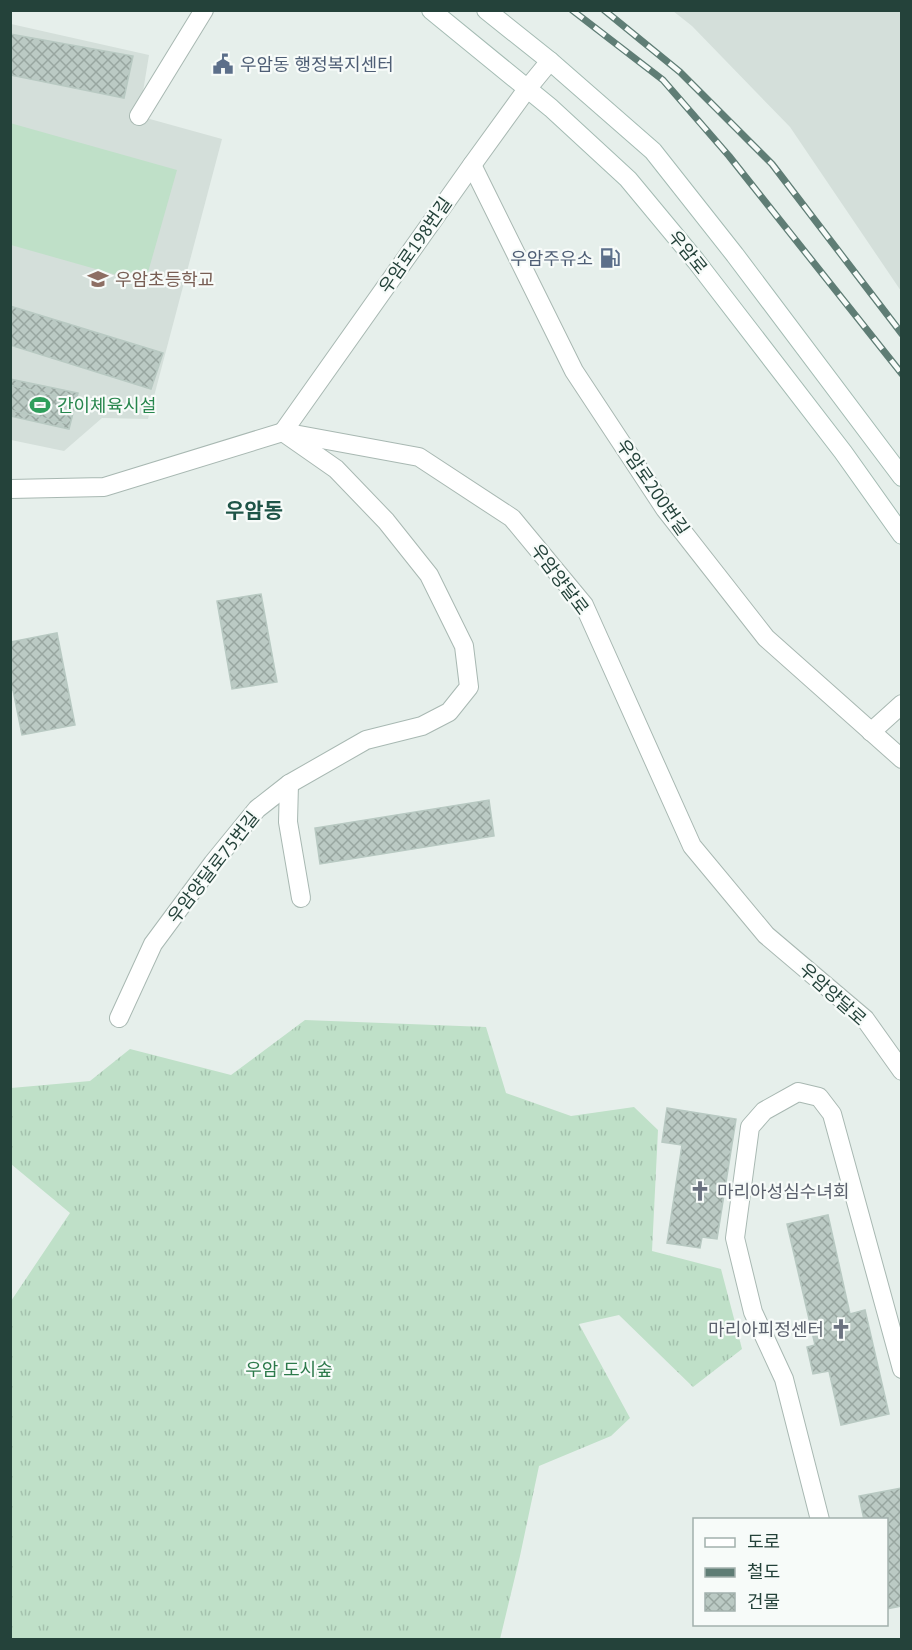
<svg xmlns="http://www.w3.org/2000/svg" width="912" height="1650" viewBox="0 0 912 1650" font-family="'PT Sans','Noto Sans KR',sans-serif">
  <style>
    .built { fill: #d4dfda }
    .grass { fill: url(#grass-tufts) }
    .garden { fill: #bfe0c8 }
    .building { fill: url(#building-cross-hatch); stroke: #b8c9c2; stroke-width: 1.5 }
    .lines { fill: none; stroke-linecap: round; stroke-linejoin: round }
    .minor-casing { stroke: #a8b8b2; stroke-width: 20 }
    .tertiary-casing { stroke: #a8b8b2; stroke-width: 20 }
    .secondary-casing { stroke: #a4bbb3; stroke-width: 20 }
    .minor { stroke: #fff; stroke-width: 18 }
    .tertiary { stroke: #fff; stroke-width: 18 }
    .secondary { stroke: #fff; stroke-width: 18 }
    .rail-casing { stroke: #5f7d75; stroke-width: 7 }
    .rail { stroke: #f7fbf9; stroke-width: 4.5; stroke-dasharray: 14; stroke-linecap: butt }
    .labels { text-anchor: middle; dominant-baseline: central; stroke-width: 4.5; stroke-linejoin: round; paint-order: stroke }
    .service-label { font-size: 18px; fill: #4e5e75; stroke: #f7fbf9; text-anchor: start }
    .street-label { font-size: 18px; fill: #24423a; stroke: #f7fbf9 }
    .education-label { font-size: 18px; fill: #785e54; stroke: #f7fbf9; text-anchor: start }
    .leisure-label { font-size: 18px; fill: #27864d; stroke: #f7fbf9; text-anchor: start }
    .worship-label { font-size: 18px; fill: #5b616d; stroke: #f7fbf9; text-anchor: start }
    .park-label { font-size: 18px; fill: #2d7a4b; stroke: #f7fbf9 }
    .quarter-label { font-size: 21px; font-weight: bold; fill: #1f5548; stroke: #f7fbf9 }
  </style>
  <defs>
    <pattern id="grass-tufts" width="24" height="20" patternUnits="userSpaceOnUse" patternTransform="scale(1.5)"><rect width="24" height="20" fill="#bfe0c8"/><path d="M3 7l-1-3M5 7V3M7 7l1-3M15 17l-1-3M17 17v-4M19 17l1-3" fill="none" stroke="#a4c1ad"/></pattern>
    <pattern id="building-cross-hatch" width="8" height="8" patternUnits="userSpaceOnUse" patternTransform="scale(1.5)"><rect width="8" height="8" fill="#bbcac4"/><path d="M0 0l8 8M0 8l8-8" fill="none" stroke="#98a6a0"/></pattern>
  </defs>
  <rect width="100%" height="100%" fill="#e6efeb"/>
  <g class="built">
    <polygon points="673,11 901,11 901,291 790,127 692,26"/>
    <polygon points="11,24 149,55 139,116 222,139 148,419 102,418 64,451 11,440"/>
  </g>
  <polygon class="grass" points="305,1020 486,1027 506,1093 571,1116 634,1107 658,1130 652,1251 721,1269 742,1349 693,1387 619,1315 579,1324 630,1418 611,1436 539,1466 520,1556 500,1639 11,1639 11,1301 70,1213 11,1164 11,1088 90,1081 130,1049 231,1075"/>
  <polygon class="garden" points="10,123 177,170 145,283 11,245"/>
  <g class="building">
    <polygon points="10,34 133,56 124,98 10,75"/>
    <polygon points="10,306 163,353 151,389 10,345"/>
    <polygon points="10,379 78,393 69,429 10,416"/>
    <polygon points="10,385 70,399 65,423 10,410"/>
    <polygon points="261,594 277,682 232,689 217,601"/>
    <polygon points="57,633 75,725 22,735 13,690 10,690 10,642"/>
    <polygon points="489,800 494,836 320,864 315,828"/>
    <polygon points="667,1108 736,1119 717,1239 702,1237 700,1248 667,1243 682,1145 662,1142"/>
    <polygon points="828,1215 850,1314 865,1310 889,1414 841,1425 829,1371 813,1374 807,1347 815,1345 787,1224"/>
    <polygon points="902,1488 902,1606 886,1609 886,1520 864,1520 859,1496"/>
  </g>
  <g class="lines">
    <g class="minor-casing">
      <g id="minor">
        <polyline points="139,116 204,10"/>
        <polyline points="472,165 574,371 665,509 766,638 902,759"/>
        <polyline points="871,732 902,704"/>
        <polyline points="289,784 288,822 301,898"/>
        <polyline points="119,1018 153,944 213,863 257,809 289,784 366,740 422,726 449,712 469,687 464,646 429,575 386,521 336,469 283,432 472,165 527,89 550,61"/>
        <polyline points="820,1520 784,1379 753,1312 735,1238 750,1127 764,1111 798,1092 819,1097 832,1114 902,1369"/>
      </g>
    </g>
    <g class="tertiary-casing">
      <polyline id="tertiary" points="10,489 104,487 283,432 419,457 512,518 584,605 692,846 766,935 865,1019 902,1071"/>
    </g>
    <g class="secondary-casing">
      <g id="secondary">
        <polyline points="431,10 551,108 628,179 696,261 843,452 902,535"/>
        <polyline points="486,10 550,61 653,151 735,255 902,477"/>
      </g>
    </g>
    <use href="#minor" class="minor"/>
    <use href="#tertiary" class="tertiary"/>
    <use href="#secondary" class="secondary"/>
    <g class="rail-casing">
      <g id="rail">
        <polyline points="572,10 663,80 729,156 902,374"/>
        <polyline points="604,10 680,72 772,164 902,334"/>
      </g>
    </g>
    <use href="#rail" class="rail"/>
  </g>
  <defs>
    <g id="civic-bare" transform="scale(1.62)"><path d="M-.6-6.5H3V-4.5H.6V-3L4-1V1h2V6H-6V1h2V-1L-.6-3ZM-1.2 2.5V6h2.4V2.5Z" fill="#5c6f8a" stroke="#f7fbf9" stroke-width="2.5" paint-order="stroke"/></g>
    <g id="fuel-bare" transform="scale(1.62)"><path d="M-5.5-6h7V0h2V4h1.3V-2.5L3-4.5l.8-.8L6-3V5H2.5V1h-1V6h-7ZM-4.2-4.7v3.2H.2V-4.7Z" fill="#5c6f8a" stroke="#f7fbf9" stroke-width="2.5" paint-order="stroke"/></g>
    <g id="school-bare" transform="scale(1.62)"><path d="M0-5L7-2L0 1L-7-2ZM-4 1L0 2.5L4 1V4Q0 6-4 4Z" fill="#8d6e63" stroke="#f7fbf9" stroke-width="2.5" paint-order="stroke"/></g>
    <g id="stadium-bare" transform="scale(1.62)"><path d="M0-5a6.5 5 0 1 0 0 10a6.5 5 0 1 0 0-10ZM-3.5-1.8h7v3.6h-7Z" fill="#2e9e5b" stroke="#f7fbf9" stroke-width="2.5" paint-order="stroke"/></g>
    <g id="church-bare" transform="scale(1.62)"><path d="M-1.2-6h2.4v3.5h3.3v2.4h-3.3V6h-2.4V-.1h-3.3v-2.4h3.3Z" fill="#6b7280" stroke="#f7fbf9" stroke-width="2.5" paint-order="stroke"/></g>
  </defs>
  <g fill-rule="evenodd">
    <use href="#civic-bare" x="223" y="64"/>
    <use href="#fuel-bare" x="610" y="258"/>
    <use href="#school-bare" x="98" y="279"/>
    <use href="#stadium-bare" x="40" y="405"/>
    <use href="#church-bare" x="700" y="1191"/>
    <use href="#church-bare" x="841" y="1329"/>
  </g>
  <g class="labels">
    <g class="service-label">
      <text x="240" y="64">우암동 행정복지센터</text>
      <text x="593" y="258" text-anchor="end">우암주유소</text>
    </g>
    <g class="street-label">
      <text transform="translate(415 245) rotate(-55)">우암로198번길</text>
      <text transform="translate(688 252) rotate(51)">우암로</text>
      <text transform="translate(653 487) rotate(55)">우암로200번길</text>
      <text transform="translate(560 579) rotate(53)">우암양달로</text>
      <text transform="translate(213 867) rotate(-52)">우암양달로75번길</text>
      <text transform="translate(833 994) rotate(42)">우암양달로</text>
    </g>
    <g class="education-label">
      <text x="115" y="279">우암초등학교</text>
    </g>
    <g class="leisure-label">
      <text x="57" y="405">간이체육시설</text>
    </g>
    <g class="worship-label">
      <text x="717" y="1191">마리아성심수녀회</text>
      <text x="824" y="1329" text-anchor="end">마리아피정센터</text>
    </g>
    <g class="park-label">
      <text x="289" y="1369">우암 도시숲</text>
    </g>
    <g class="quarter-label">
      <text x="254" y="510">우암동</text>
    </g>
  </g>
  <rect width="912" height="1650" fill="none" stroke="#24423a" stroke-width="24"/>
  <rect x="693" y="1518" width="195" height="108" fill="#f7fbf9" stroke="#a3b1ad" stroke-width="1.5"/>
  <rect x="705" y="1538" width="30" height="9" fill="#ffffff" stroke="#a3b1ad" stroke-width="1.5"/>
  <text x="747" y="1548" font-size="18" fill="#24423a">도로</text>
  <rect x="705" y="1568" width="30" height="9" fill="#5f7d75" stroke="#a3b1ad" stroke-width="1.5"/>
  <text x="747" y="1578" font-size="18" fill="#24423a">철도</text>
  <rect x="705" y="1593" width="30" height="18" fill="url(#building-cross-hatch)" stroke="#a3b1ad" stroke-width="1.5"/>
  <text x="747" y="1608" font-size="18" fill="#24423a">건물</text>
</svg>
